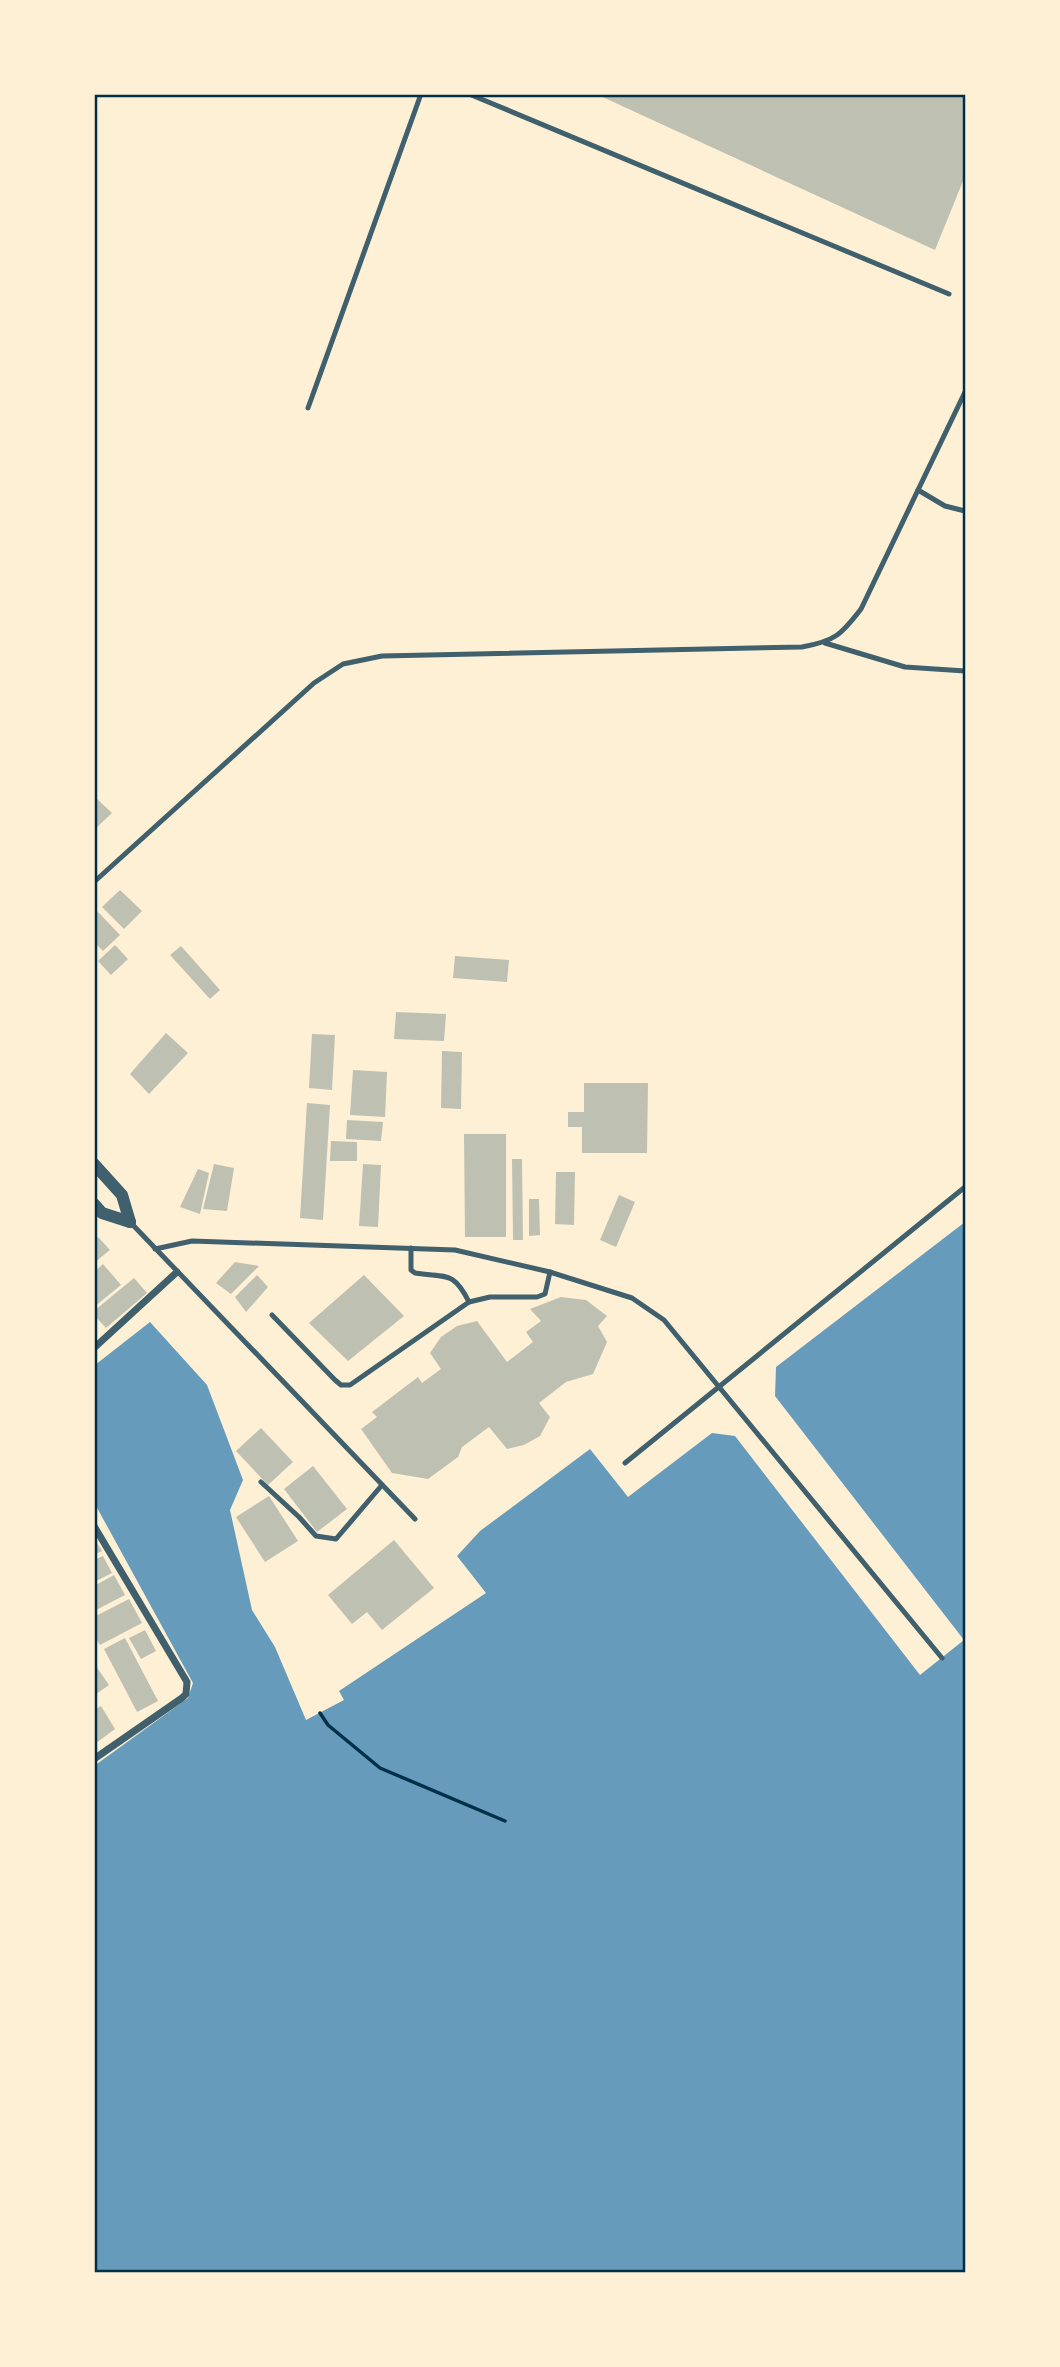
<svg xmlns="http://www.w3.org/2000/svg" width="1060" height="2367" viewBox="0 0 1060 2367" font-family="'Roboto Condensed',sans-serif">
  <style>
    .water { fill: #669bbc }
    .building { fill: #bec0b2 }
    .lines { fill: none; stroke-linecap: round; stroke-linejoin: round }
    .path { stroke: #003049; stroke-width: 3.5 }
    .service { stroke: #3f606c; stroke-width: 5 }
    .minor { stroke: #3f606c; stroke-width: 7 }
    .tertiary { stroke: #3f606c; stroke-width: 12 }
    .neatline { fill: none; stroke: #003049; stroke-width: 2.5 }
  </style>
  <rect width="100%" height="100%" fill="#fdf0d5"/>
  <polygon class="water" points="965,1222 965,2272 95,2272 94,1766 188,1698 193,1683 95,1504 95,1365 150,1322 207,1385 243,1480 230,1510 252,1610 275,1647 306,1720 344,1700 339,1691 486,1593 457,1556 480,1531 590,1449 628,1497 712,1433 735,1436 920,1675 964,1640 775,1396 776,1367"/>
  <g class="building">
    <polygon points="596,94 965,94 965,176 935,250"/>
    <polygon points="94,796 112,813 94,830"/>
    <polygon points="120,890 142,911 124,929 102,907"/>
    <polygon points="98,912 120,935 103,951 94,942 94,915"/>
    <polygon points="115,945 128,959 111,975 98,961"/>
    <polygon points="181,946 220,990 210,999 170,955"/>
    <polygon points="455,956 509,960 507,982 453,978"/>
    <polygon points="396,1012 446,1014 444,1041 394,1039"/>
    <polygon points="166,1033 188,1053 149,1094 130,1074"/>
    <polygon points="312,1034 335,1035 332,1090 309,1088"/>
    <polygon points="442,1051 462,1052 461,1109 441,1108"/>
    <polygon points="353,1070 387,1072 385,1117 350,1115"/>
    <polygon points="584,1083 648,1083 647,1153 582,1153 582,1127 568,1127 568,1112 584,1112"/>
    <polygon points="307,1103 330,1105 323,1220 300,1218"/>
    <polygon points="347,1120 383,1122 381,1141 346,1139"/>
    <polygon points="464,1134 506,1134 506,1237 465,1237"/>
    <polygon points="331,1141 357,1142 357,1161 330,1161"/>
    <polygon points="512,1159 522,1159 523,1240 513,1240"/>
    <polygon points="214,1164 234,1168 227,1211 203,1209"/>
    <polygon points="363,1164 381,1165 378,1227 359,1226"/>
    <polygon points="198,1169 209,1173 200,1214 180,1207"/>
    <polygon points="556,1172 575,1172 574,1225 555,1224"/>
    <polygon points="619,1195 635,1202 616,1247 600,1240"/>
    <polygon points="529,1199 539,1199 540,1235 529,1236"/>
    <polygon points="98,1237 110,1250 94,1263 94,1241"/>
    <polygon points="235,1262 259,1266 231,1294 216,1283"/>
    <polygon points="103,1264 121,1285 94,1307 94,1272"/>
    <polygon points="257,1275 268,1287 246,1312 235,1297"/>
    <polygon points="364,1275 404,1316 348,1361 309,1323"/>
    <polygon points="134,1278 147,1293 106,1328 94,1315 94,1311"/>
    <polygon points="561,1297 586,1300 607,1316 598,1326 607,1342 593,1374 566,1382 539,1403 550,1417 540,1436 524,1445 507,1449 489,1427 462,1447 458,1457 428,1479 392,1473 361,1429 377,1417 372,1412 418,1377 422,1383 441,1369 430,1353 441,1337 457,1326 477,1321 507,1362 533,1342 526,1332 541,1321 530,1309"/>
    <polygon points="261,1428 293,1462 268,1485 236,1451"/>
    <polygon points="313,1466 347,1509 317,1532 284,1489"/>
    <polygon points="269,1496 298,1541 265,1562 236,1517"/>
    <polygon points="94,1538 102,1551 94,1555"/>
    <polygon points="394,1540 434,1588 382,1630 367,1612 352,1624 328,1595"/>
    <polygon points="103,1556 112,1573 94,1582 94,1560"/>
    <polygon points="114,1575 125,1595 94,1611 94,1586"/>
    <polygon points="129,1599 142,1623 100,1645 94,1635 94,1617"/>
    <polygon points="145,1630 156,1651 141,1659 129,1638"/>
    <polygon points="125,1638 158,1701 137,1712 104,1649"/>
    <polygon points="94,1663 109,1685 96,1694 94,1692"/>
    <polygon points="101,1706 115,1729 96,1743 94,1710"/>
  </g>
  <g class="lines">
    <polyline class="path" points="320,1713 328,1725 380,1768 505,1821"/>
    <g class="service">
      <polyline points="469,94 949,294"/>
      <polyline points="308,408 421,94"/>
      <polyline points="918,490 945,506 965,511"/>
      <polyline points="825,643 905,667 965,671"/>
      <path d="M94 882 314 683 343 664 382 656 802 647C835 641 841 635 861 609L965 392"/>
      <polyline points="131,1223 415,1519"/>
      <polyline points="155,1249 192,1241 455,1250 550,1272 632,1298 664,1320 942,1658"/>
      <polyline points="469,1302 490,1297 537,1297 545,1294 550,1272"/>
      <path d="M272 1315 335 1380 341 1385H350L469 1302C453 1270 446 1278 415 1273L411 1270V1248"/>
      <polyline points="625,1463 965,1187"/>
      <polyline points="261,1482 299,1517 316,1536 336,1539 382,1485"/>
    </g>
    <g class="minor">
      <polyline points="94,1348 177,1272"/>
      <polyline points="94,1526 187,1682 186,1694 182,1698 94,1759"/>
    </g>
    <g class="tertiary">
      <polyline points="94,1164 122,1195 130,1222"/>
      <polyline points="94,1204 102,1213 130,1222"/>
    </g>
  </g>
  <rect width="1060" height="2367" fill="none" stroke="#fdf0d5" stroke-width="192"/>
  <rect x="96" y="96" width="868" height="2175" class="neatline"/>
</svg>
